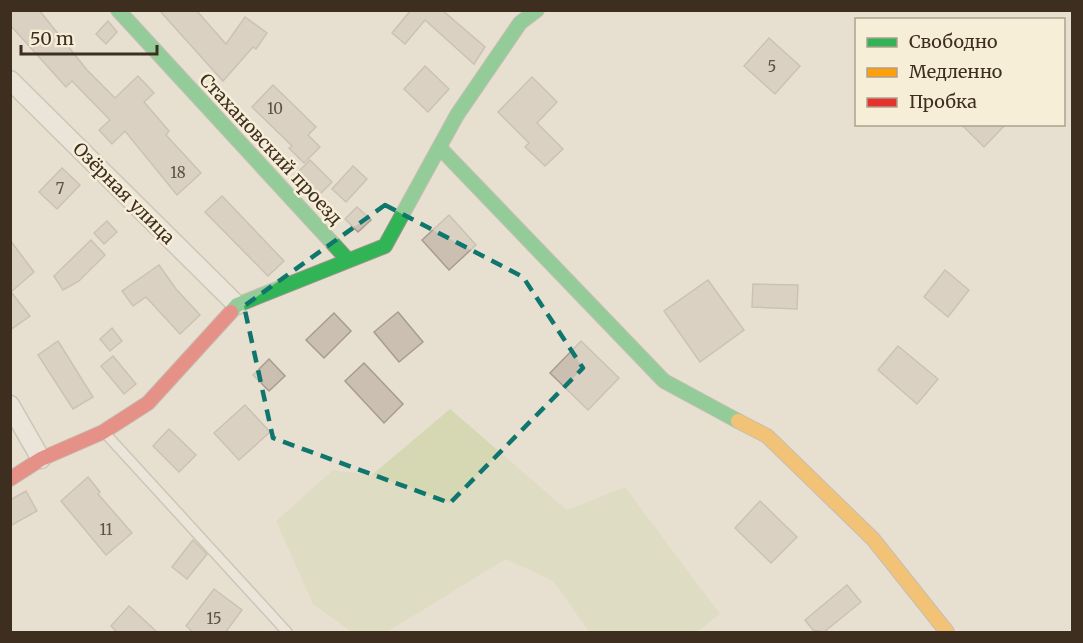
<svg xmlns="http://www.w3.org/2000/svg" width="1083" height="643" viewBox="0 0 1083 643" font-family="Merriweather,serif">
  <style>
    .green { fill: #d6d7b3 }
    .building { fill: #cbbfb2; stroke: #a89c90; stroke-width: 1.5 }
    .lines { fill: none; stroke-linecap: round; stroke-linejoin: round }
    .lane-casing { stroke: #ada599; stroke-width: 12 }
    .street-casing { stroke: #ada599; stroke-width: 21 }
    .fast-casing { stroke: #9c958a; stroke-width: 16 }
    .slow-casing { stroke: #9c958a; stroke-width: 16 }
    .jam-casing { stroke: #9c958a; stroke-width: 16 }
    .lane { stroke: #efebe3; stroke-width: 9 }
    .street { stroke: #efebe3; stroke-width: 18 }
    .fast { stroke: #30b455; stroke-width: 14 }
    .slow { stroke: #ff9f0a; stroke-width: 14 }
    .jam { stroke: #e5322d; stroke-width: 14 }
    .marked { fill: none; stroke: #0f766e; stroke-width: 4.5; stroke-dasharray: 12 8; stroke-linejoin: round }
    .labels { text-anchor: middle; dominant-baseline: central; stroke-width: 5; stroke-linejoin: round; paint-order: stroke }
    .number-label { font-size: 15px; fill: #605244 }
    .street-label { font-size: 18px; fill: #3d2e20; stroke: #f7eed8 }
  </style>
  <rect width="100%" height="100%" fill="#e7e0d1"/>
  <polygon class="green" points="450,409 567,510 625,487 720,614 697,632 589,632 553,581 506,559 387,632 352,632 313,604 276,521 333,470 372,475"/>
  <g class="building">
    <polygon points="10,10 39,10 87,70 115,98 138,76 154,93 144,102 169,131 166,135 201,173 177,195 125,131 112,144 99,130 110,120 72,81 66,87 10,25"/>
    <polygon points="159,10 196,10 226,44 245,17 267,33 256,49 253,47 223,81"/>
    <polygon points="411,10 442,10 485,47 474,64 425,20 405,44 392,33"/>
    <polygon points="108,21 117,32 106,44 96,34"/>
    <polygon points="769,38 800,66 775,94 744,66"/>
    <polygon points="425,66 449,89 428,112 404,89"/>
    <polygon points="532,77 557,102 537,123 563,149 545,166 525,147 529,143 498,112"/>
    <polygon points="273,85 316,127 308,135 320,147 304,163 289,148 292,146 252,107"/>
    <polygon points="961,124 1006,124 984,147"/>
    <polygon points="310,160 332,182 319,195 297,173"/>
    <polygon points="353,166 367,179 346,202 332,189"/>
    <polygon points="62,168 80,185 57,209 39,192"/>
    <polygon points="222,196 284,261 268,276 205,212"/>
    <polygon points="357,207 371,220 358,232 345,219"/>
    <polygon points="449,215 476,245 449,270 422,240"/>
    <polygon points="107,221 117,232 104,244 94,233"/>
    <polygon points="10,240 34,272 11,292 30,316 10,330"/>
    <polygon points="91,240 105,255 79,281 63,290 54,276"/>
    <polygon points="159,265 176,289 200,315 180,334 146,297 133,306 122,291"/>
    <polygon points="945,270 969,290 948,317 924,297"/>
    <polygon points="708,280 744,330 700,362 664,311"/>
    <polygon points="753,284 798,285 797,309 752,307"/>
    <polygon points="398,312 423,342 399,362 374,332"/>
    <polygon points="334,313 351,331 324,358 306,340"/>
    <polygon points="112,328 122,341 110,351 100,339"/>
    <polygon points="58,341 93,397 73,409 38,355"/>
    <polygon points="581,341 619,378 588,410 550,373"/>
    <polygon points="898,346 938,379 917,404 878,370"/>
    <polygon points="113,356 136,384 124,394 101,366"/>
    <polygon points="269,359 285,376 269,391 253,375"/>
    <polygon points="364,363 403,404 384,423 345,381"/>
    <polygon points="245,405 270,432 239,460 214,433"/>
    <polygon points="169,429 196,455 179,472 153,446"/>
    <polygon points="88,477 100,492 98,494 132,533 106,555 61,501"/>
    <polygon points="26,491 37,511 10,526 10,500"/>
    <polygon points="760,501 797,537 771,563 735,528"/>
    <polygon points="193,540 207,554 187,579 172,567"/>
    <polygon points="847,585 861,602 824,632 813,630 805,620"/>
    <polygon points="214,589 242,610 225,633 194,633 186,626"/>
    <polygon points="129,606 158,633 118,633 111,626"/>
  </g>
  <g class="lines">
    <g class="lane-casing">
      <polyline id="lane" points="105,433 287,632"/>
    </g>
    <g class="street-casing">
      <g id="street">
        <polyline points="10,80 237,305"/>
        <polyline points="10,405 41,459"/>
      </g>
    </g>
    <g class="fast-casing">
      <g id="fast">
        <polyline points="118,10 348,260"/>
        <polyline points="440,148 664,381 738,421"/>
        <polyline points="231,312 237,305 385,246 457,115 520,23 537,10"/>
      </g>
    </g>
    <g class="slow-casing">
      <polyline id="slow" points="738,421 767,436 873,539 947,632"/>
    </g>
    <g class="jam-casing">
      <polyline id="jam" points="10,479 41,459 103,432 148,403 231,312"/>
    </g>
    <use href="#lane" class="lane"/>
    <use href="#street" class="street"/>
    <use href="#fast" class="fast"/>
    <use href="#slow" class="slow"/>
    <use href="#jam" class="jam"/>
  </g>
  <path d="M0 0H1083V643H0ZM385 205 523 277 583 368 450 503 273 438 244 306Z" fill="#e7e0d1" fill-opacity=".55" fill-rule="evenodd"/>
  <path class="marked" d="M385 205 523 277 583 368 450 503 273 438 244 306Z"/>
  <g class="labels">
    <g class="number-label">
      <text x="772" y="66">5</text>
      <text x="275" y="108">10</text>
      <text x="178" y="172">18</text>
      <text x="60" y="188">7</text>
      <text x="106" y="529">11</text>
      <text x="214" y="618">15</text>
    </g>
    <g class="street-label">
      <text transform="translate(271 149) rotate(47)">Стахановский проезд</text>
      <text transform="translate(124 193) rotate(45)">Озёрная улица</text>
    </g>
  </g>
  <rect width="1083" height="643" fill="none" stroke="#3d2e20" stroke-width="24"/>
  <rect x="855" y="18" width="210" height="108" fill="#f7eed8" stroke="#ada18e" stroke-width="1.5"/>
  <rect x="867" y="38" width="30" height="9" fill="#30b455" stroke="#ada18e" stroke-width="1.5"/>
  <text x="909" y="48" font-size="18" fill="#3d2e20">Свободно</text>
  <rect x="867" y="68" width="30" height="9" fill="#ff9f0a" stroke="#ada18e" stroke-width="1.5"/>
  <text x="909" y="78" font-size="18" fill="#3d2e20">Медленно</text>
  <rect x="867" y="98" width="30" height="9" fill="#e5322d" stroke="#ada18e" stroke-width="1.5"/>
  <text x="909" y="108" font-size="18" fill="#3d2e20">Пробка</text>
  <path d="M21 45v9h136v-9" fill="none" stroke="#3d2e20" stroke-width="3"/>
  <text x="30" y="45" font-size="18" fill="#3d2e20" stroke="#f7eed8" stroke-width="4.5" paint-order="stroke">50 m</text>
</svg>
